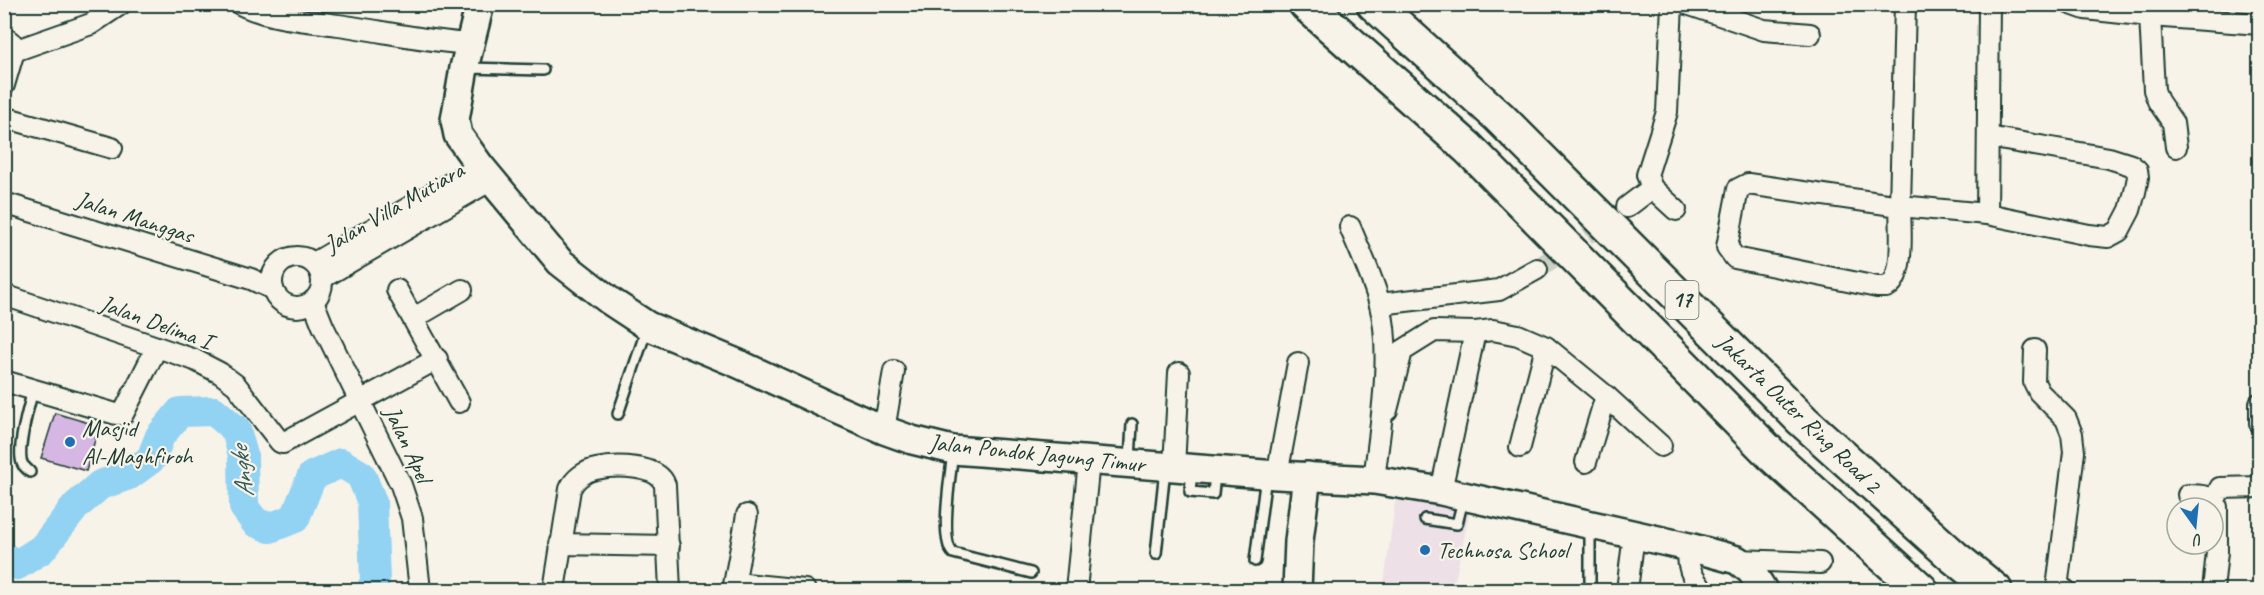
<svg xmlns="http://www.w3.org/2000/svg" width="2264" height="595" viewBox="0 0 2264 595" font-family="Caveat,sans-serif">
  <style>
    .built { fill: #ede1e7 }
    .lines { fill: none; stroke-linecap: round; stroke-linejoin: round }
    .river { stroke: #92d2f3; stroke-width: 30 }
    .building { fill: #d6b7e4; stroke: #1f3d34; stroke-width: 1.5 }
    .street-tunnel { stroke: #cccfc4; stroke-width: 20; stroke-dasharray: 20 10; stroke-linecap: butt }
    .lane-casing { stroke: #1f3d34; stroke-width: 14 }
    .street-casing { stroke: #1f3d34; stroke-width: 24 }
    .secondary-casing { stroke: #1f3d34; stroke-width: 32 }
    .highway-casing { stroke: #1f3d34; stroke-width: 38 }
    .lane { stroke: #f7f3e8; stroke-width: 9 }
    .street { stroke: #f7f3e8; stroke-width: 20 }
    .secondary { stroke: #f7f3e8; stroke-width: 27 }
    .highway { stroke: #f7f3e8; stroke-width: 33 }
    .poi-dot { fill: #1f6fb2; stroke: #f7f3e8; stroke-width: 2 }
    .labels { text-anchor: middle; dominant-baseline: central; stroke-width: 4.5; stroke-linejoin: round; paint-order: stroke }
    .shield { fill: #f7f3e8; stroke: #60746a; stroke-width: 1.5 }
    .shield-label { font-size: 22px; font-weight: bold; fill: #1f3d34 }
    .street-label { font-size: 24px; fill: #1f3d34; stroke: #f7f3e8 }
    .poi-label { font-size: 24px; fill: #1f3d34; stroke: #f7f3e8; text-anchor: start }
    .water-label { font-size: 26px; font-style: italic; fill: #365b5a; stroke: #f7f3e8 }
  </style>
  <rect width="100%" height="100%" fill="#f7f3e8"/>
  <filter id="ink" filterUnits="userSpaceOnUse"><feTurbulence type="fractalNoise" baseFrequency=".0167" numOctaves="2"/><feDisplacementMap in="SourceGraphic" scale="12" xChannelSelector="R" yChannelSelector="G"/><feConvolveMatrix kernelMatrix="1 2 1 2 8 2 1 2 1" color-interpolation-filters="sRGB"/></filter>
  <g filter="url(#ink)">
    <polygon class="built" points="1396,496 1470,510 1453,590 1383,590"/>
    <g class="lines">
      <polyline class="river" points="4,557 17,565 42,549 76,506 100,485 129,475 151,459 160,436 180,412 214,411 236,430 243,455 244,507 255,522 270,528 295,518 312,476 341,463 361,475 372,502 375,581 371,590"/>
    </g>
    <polygon class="building" points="55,413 99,426 86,471 41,458"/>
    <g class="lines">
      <polyline class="street-tunnel" points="1537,269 1612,217"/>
      <g class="lane-casing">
        <g id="lane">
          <polyline points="482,5 515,4"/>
          <polyline points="467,68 543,70"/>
          <polyline points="618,414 647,328"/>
          <path d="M953 452C951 472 939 541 953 553L1031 573"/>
          <polyline points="1130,460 1132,424"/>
          <polyline points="1192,471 1190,492 1213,494 1215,474"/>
          <path d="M30 472C30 472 24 466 23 465 15 452 29 406 33 390"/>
          <polyline points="1425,519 1457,524 1463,500"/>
          <polyline points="1590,526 1590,585"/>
          <polyline points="1156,554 1165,469"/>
          <polyline points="1255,561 1266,476"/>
        </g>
      </g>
      <g class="street-casing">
        <g id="street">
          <path d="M240 4C270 19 305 20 338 25 382 31 425 41 470 44"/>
          <polyline points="1672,4 1667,112 1647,175 1652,188 1676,210"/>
          <polyline points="1687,4 1764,30 1810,34"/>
          <polyline points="1905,4 1900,206 1987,214 2089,235 2108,237 2119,231 2130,210 2135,192 2138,177 2137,170 2131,165 2109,158 1988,137"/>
          <polyline points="2071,4 2085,9 2150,16 2260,24"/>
          <polyline points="2150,16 2154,90 2158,101 2173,123 2176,147"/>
          <polyline points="4,37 13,44 14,51 4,85"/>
          <polyline points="14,51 91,24 121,4"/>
          <polyline points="4,117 112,148"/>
          <path d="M1748 184 1900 206C1900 223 1906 280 1886 287 1885 287 1877 287 1877 287L1735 258 1727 247 1738 189Z"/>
          <polyline points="4,203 251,279 273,289"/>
          <polyline points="1627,207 1652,188"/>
          <polyline points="1987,214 1989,4"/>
          <path d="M1350 227C1360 252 1373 278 1380 305 1393 355 1380 428 1374 480"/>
          <circle cx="297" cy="282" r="25"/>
          <polyline points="314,263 480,166"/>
          <polyline points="322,278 491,180"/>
          <polyline points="397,290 459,402"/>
          <polyline points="4,295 195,360 220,373 236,385 280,442 283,443 437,359"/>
          <polyline points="313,301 323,326 401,485 412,518 420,590"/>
          <polyline points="1380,304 1499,290 1537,269"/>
          <polyline points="414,318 462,290"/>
          <polyline points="2035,350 2034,382 2039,392 2066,419 2072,434 2074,452 2058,580 2060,588 2065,590"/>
          <polyline points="4,381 116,414 123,414 157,347"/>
          <polyline points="2260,403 2260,423"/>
          <polyline points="1387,410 1402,351 1434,331 1475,332 1493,330 1518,335 1546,347 1606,396 1661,446"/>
          <polyline points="884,430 894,371"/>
          <polyline points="1520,447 1546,347"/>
          <polyline points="1586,462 1606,396"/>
          <polyline points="1174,467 1179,373"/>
          <polyline points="1277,475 1298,363"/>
          <polyline points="1441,491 1475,332"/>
          <path d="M2188 495C2199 496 2212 494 2217 507V552L2213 590"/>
          <polyline points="2215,501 2220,488 2260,487"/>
          <polyline points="560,544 669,546"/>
          <path d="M1689 547C1686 566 1691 576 1703 590"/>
          <polyline points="1737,560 1820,563"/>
          <polyline points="735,583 805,590"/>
          <path d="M554 590 570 489C574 479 585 471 596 469 614 465 658 464 665 485L670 590"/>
          <polyline points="733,590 747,515"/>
          <polyline points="1076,590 1089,461"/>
          <polyline points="1627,590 1634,535"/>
        </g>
      </g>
      <g class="secondary-casing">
        <g id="secondary">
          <polyline points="480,4 464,68 455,120 458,135 480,166 560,262 610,301 648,326 739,364 834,408 884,430 912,440 953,450 1277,475 1374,480 1441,491 1689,547 1737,560 1751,571 1763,590"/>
          <polyline points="1297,590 1299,541 1307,476"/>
        </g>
      </g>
      <g class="highway-casing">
        <g id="highway">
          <polyline points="1306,4 1468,148 1771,454 1921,590"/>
          <polyline points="1374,4 1499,117 1802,420 1954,557 1995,590"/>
        </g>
      </g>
      <use href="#lane" class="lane"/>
      <use href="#street" class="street"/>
      <use href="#secondary" class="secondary"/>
      <use href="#highway" class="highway"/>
    </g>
  </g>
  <g class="poi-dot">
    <circle cx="70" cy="442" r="6"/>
    <circle cx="1425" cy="550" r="6"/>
  </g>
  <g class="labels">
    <rect class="shield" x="1665.5" y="281" width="33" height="38" rx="4.5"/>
    <g class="shield-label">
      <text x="1682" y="300">17</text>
    </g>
    <g class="street-label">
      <text transform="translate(394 207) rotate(-30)">Jalan Villa Mutiara</text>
      <text transform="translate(135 217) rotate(18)">Jalan Manggas</text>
      <text transform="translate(156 322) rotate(20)">Jalan Delima I</text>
      <text transform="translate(1799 413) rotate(44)">Jakarta Outer Ring Road 2</text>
      <text transform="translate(408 444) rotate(65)">Jalan Apel</text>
      <text transform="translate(1037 453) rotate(6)">Jalan Pondok Jagung Timur</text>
    </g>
    <g class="poi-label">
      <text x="82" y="428">Masjid<tspan x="82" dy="28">Al-Maghfiroh</tspan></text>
      <text x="1437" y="550">Technosa School</text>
    </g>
    <g class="water-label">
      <text transform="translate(242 472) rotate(-97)">Angke</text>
    </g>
  </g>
  <rect width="2264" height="595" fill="none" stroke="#f7f3e8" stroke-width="24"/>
  <rect x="12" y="12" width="2240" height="571" fill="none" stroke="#1f3d34" stroke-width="2" filter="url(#ink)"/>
  <g transform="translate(2195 526) rotate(165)"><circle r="28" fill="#f7f3e8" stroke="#a1aaa0" stroke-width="1.5"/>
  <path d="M0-4.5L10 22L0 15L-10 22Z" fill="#1f6fb2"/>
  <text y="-9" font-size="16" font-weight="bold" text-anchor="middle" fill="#1f3d34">U</text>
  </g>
</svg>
